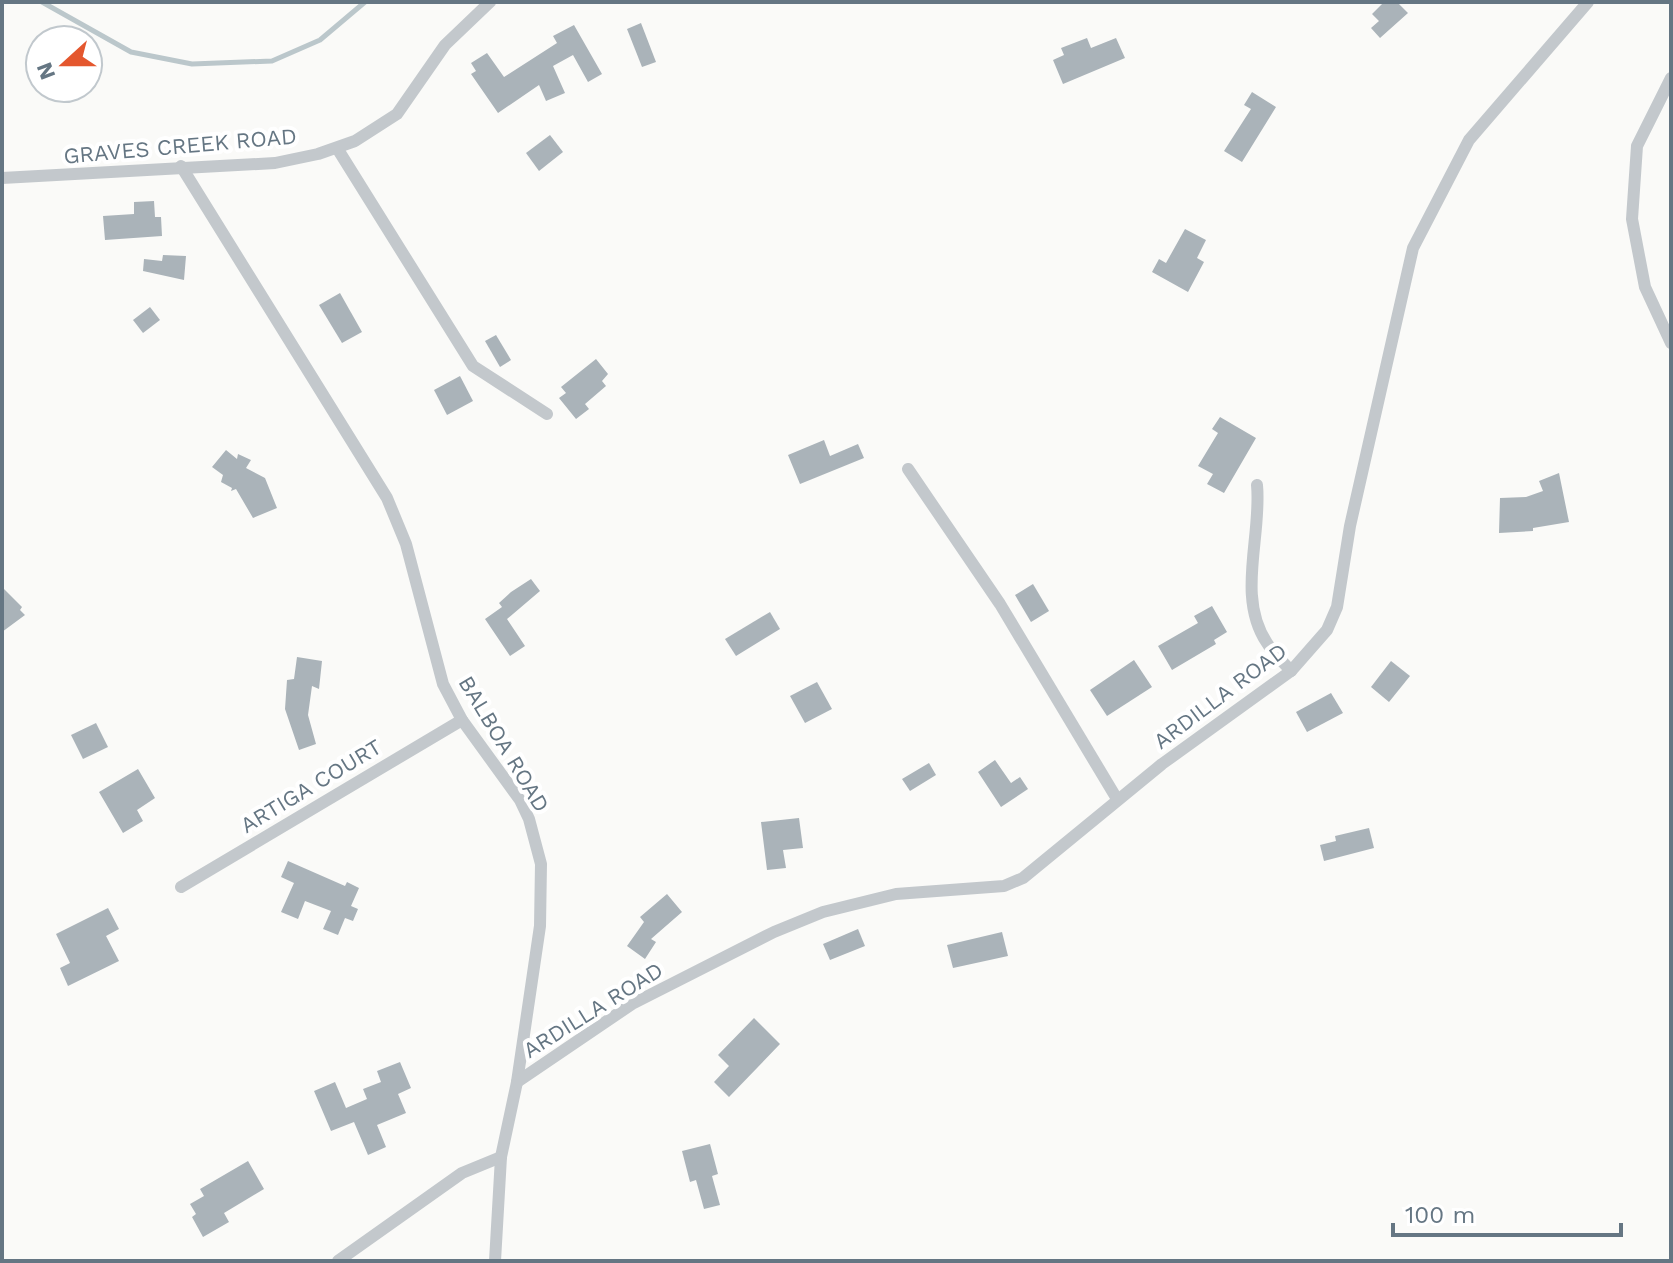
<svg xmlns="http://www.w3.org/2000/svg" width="1673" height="1263" viewBox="0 0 1673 1263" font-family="'Work Sans',sans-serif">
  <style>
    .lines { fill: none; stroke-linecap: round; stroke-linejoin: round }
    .stream { stroke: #bbc7cb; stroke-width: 5 }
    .building { fill: #aab3b9 }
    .street { stroke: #c3c8cc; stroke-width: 12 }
    .labels { text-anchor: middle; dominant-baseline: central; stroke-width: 8; stroke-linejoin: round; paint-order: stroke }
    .street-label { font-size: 22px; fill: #657683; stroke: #fff }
  </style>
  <rect width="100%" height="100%" fill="#fafaf8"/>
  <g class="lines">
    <polyline class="stream" points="42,2 131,52 192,64 272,61 320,40 365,2"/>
  </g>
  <g class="building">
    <polygon points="1384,2 1397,2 1408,13 1380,38 1371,28 1379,21 1372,14"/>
    <polygon points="641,23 656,62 642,67 627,29"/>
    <polygon points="574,25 602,74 588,82 573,55 553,66 565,93 546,101 539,85 498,113 471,74 476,71 471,63 487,53 504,77 557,43 553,36"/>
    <polygon points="1087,38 1091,48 1116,38 1125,58 1063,84 1053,60 1064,55 1061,48"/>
    <polygon points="1252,92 1276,107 1242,162 1224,151 1251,109 1244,105"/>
    <polygon points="550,135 563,152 539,171 526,153"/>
    <polygon points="154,201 155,217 161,217 162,236 105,240 103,216 134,214 134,202"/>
    <polygon points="1185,229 1206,240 1197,258 1204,262 1188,292 1152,272 1159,259 1166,263"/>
    <polygon points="163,255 186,256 184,280 143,271 144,259 162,261"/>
    <polygon points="340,293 362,332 342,343 319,305"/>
    <polygon points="150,307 160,320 143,333 133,320"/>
    <polygon points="496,335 511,360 500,367 485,341"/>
    <polygon points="596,359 608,374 602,381 606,386 585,404 589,409 576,419 559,398 566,393 561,387"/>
    <polygon points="460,376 473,401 447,415 434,390"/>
    <polygon points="1220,417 1256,438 1224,493 1207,484 1213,474 1198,466 1218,433 1212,429"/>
    <polygon points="824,440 830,456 858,444 864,458 800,484 788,455"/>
    <polygon points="226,450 237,459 238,454 251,460 246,468 265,478 277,508 253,518 236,489 231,491 232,488 221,482 223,475 212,467"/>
    <polygon points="1559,473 1569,522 1533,528 1533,531 1499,533 1500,498 1526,497 1543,491 1539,481"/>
    <polygon points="531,579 540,591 507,619 525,646 510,656 485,619 502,607 499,603 511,592"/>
    <polygon points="1033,584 1049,611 1031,622 1015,595"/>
    <polygon points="2,587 22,607 20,610 25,615 2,632"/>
    <polygon points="1212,606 1227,632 1214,640 1216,644 1172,670 1158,646 1198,623 1194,616"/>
    <polygon points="770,612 780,629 736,656 725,639"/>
    <polygon points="297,657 322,661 319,689 312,686 308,715 316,744 299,750 285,709 287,680 294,679"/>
    <polygon points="1134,660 1152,687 1107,716 1090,690"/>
    <polygon points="1391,661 1410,676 1389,702 1371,687"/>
    <polygon points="817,682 832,709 805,723 790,696"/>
    <polygon points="1331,693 1343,713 1307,732 1296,712"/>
    <polygon points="96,723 108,747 83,759 71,735"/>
    <polygon points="995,760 1011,783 1020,777 1028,789 1001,807 978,772"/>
    <polygon points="929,763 936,775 910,791 902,779"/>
    <polygon points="138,769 155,798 137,810 143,821 123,833 99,792"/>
    <polygon points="799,818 803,848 783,850 786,868 767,870 761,822"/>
    <polygon points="1369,828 1374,848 1324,861 1320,845 1336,841 1335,836"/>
    <polygon points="288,861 345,886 347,882 359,888 351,906 358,909 353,921 345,918 338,935 323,929 331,911 305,901 298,919 281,912 294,883 281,877"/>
    <polygon points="667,894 682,912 651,939 656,942 645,959 627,946 644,922 640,917"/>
    <polygon points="108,908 119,929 106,936 119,961 68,986 60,968 70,963 56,934"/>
    <polygon points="858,929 865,946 830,960 823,944"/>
    <polygon points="1002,932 1008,956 953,968 947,945"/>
    <polygon points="754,1018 780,1044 729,1097 714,1082 729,1066 718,1055"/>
    <polygon points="400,1062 411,1088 398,1094 406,1113 377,1125 386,1147 368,1155 354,1122 331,1131 314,1091 335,1082 346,1108 367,1099 363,1089 381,1082 377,1071"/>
    <polygon points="710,1144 718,1174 712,1176 720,1205 704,1209 696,1180 690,1182 682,1151"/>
    <polygon points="248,1161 264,1189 224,1213 229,1222 203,1237 192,1217 196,1214 190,1204 204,1196 200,1189"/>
  </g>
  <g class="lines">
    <g class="street">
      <polyline points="1671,78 1637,146 1632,219 1645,287 1671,343"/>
      <polyline points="337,148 473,366 547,414"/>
      <polyline points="181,166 387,498 406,544 443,684 462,720 520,800 529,819 541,864 540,926 517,1082 501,1157 495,1261"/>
      <polyline points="2,178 275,163 318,154 355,141 397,114 445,45 490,2"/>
      <polyline points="908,469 1000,604 1117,799"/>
      <path d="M1257 485C1262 536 1236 597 1267 643 1273 653 1283 662 1291 671"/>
      <polyline points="181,887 462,720"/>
      <polyline points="517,1082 632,1004 774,932 823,912 896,894 1004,886 1023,878 1162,764 1291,671 1327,630 1337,607 1350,526 1413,248 1469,140 1588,2"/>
      <polyline points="338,1261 462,1173 501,1157"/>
    </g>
  </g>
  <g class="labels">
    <g class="street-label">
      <text transform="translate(180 146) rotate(-5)">GRAVES CREEK ROAD</text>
      <text transform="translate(1220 696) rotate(-37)">ARDILLA ROAD</text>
      <text transform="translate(504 744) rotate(59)">BALBOA ROAD</text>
      <text transform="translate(311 786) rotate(-31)">ARTIGA COURT</text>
      <text transform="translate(593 1010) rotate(-32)">ARDILLA ROAD</text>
    </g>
  </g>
  <rect width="1673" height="1263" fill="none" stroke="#657683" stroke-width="8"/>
  <g transform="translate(64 64) rotate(249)"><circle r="38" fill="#ffffff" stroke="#c1c8cd" stroke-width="2"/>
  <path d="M0-6L14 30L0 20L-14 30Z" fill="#e4572e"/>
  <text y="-12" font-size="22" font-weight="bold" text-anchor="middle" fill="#657683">N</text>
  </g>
  <path d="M1393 1223v12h228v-12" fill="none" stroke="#657683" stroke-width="4"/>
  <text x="1405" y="1223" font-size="24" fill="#657683" stroke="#ffffff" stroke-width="6" paint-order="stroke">100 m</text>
</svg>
